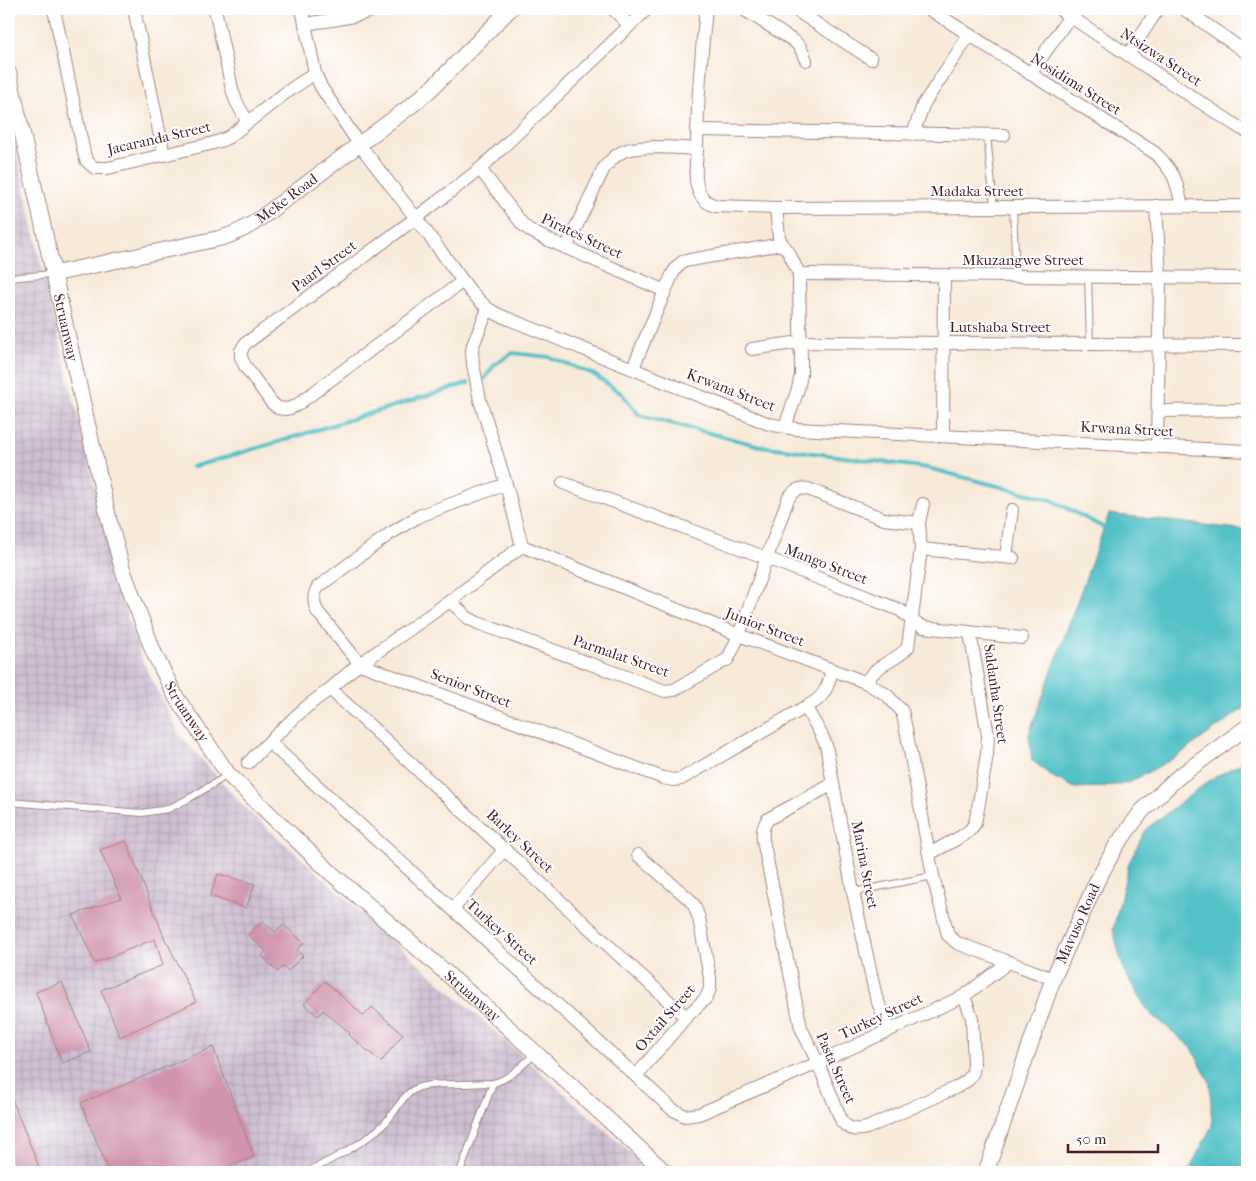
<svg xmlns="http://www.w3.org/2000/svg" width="1256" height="1181" viewBox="0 0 1256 1181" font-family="'IM FELL French Canon',serif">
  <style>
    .industrial { fill: url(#industrial-grid) }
    .water { fill: #53c1c8; stroke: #4e707a }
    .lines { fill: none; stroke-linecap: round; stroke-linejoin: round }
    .stream { stroke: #53c1c8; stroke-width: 4 }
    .building { fill: #d094af }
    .service-casing { stroke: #a18482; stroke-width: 8 }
    .minor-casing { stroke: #a18482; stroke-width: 14 }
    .tertiary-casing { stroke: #a18482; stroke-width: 17 }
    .service { stroke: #fff; stroke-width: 6 }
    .minor { stroke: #fff; stroke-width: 12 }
    .tertiary { stroke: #fff; stroke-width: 15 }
    .labels { text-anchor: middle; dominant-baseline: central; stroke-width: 4; stroke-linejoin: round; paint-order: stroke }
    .street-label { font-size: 15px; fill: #4a1f2b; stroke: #fff }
  </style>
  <defs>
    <pattern id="industrial-grid" width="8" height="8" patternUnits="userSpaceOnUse" patternTransform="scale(1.25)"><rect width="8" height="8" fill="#cebed1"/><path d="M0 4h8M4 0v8" fill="none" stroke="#b2a3b4"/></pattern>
  </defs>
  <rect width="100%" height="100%" fill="#fff"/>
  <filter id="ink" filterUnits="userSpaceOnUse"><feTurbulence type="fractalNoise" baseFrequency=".02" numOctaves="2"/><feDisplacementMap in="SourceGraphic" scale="10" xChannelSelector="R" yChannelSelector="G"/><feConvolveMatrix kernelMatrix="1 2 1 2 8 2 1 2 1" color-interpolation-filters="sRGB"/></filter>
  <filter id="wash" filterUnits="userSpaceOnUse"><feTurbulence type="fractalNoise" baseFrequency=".0096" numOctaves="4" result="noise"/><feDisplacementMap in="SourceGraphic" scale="20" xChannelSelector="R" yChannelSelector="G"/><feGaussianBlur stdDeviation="1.12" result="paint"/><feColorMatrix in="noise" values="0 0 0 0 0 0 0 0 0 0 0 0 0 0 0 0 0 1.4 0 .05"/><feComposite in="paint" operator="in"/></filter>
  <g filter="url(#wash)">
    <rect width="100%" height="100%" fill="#f8ead9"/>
    <polygon class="industrial" points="9,117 42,268 124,606 142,660 180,735 246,809 652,1172 9,1172"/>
    <g class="water">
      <polygon points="1109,514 1247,530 1247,706 1176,757 1128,783 1099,787 1075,788 1051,776 1032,760 1029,734"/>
      <polygon points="1247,760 1247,1172 1188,1172 1212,1126 1210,1082 1192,1048 1148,1011 1124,971 1113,930 1129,863 1146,829 1213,778"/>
    </g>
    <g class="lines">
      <g class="stream">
        <polyline points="485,378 495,364 513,353 549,357 593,374 622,394 639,415 760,446 928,468 1052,500 1108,530"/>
        <polyline points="192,467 278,442 468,383"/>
      </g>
    </g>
    <g id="blocks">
      <g class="building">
        <polygon points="126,841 167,944 168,944 196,1002 120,1037 101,990 163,965 155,939 95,963 73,915 121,898 100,850"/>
        <polygon points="218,874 255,884 246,908 210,896"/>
        <polygon points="262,921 275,932 284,925 304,943 297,950 303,956 288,971 283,966 278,972 262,956 266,951 248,935"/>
        <polygon points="325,981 364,1016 372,1007 403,1034 381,1062 349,1035 350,1033 323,1010 318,1016 304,1004"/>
        <polygon points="62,982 91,1052 62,1063 36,992"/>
        <polygon points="213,1047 254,1157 222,1169 224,1172 109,1172 81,1103"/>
        <polygon points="9,1092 41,1172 9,1172"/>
      </g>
    </g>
  </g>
  <g filter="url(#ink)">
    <use href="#blocks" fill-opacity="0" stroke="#a18482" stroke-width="1"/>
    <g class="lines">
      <g class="service-casing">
        <g id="service">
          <polyline points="987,135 994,207"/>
          <polyline points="1013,207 1016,276"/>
          <polyline points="1088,276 1090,344"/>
          <polyline points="9,278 52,274"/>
          <polyline points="9,802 142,813 168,809 190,798 228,775"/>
          <polyline points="853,892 933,876"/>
          <path d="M307 1172C331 1160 365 1143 384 1124 396 1113 401 1095 417 1088 430 1083 445 1085 459 1084 470 1084 482 1083 493 1083 510 1079 522 1065 535 1054"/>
          <polyline points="460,1172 493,1083"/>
        </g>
      </g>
      <g class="minor-casing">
        <g id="minor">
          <polyline points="54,9 84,153 86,160 91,165 95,168 108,168 210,144 220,141 229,137 284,94 315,73"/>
          <polyline points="134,9 164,155"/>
          <polyline points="215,9 232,89 236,101 247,121"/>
          <polyline points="302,9 315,73 321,87 359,144 416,218 471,292 488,309 499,315 769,424 796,429 1247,451"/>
          <polyline points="613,9 629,25"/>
          <path d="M706 9C701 56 697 103 697 151 696 163 694 178 698 189 701 199 707 203 716 206L776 208 1247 206"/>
          <polyline points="743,9 794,41 800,47 806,60"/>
          <polyline points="794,9 871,59"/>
          <path d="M929 9 1155 153C1175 173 1176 179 1182 206"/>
          <polyline points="1059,9 1128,55 1240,128 1247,131"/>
          <polyline points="1184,9 1247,53"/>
          <path d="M305 24C329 20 354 18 376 9"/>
          <polyline points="1128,55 1158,9"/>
          <polyline points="1030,74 1070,16"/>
          <polyline points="697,130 1004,135"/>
          <polyline points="913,134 923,105 969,35"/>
          <polyline points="480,169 523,225 531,231 544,238 665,291"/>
          <polyline points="1156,206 1160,277 1157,446"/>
          <polyline points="776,208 779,237 782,244 788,251 799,274 799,287 801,359 801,375 798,389 785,427"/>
          <path d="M566 248 604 168C609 162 615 155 622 152 637 144 678 148 697 149"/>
          <polyline points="799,274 1247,278"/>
          <polyline points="463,281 297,405 291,408 284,409 278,408 272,403 245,366 241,357 241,351 245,344 416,218 480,169 647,9"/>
          <polyline points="488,309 473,345 472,351 473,364 480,400 506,484 522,546 739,635 865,682 887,695 896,705 902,711 906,729 933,876 948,935 957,943 1009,962 1053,979"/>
          <polyline points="752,349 801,342 1247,345"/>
          <polyline points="633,368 665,291 673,273 677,267 682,262 690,260 782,244"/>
          <polyline points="1158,411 1247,410"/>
          <polyline points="943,436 944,275"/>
          <polyline points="563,483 767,558 900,610 912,620 923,627 1022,638"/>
          <path d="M506 484 419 516 388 535 318 587C313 595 313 602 317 611L360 664 663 778 673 780 681 779 816 701C826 693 829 683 832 670"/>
          <polyline points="522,546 450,601 354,668 330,689 310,704 296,716 269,742 672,1109 685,1116 699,1114 818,1063 964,996 1009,962"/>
          <polyline points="921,549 1013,558"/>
          <polyline points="1006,557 1012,510"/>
          <path d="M450 601 468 618 478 623 665 691 674 690 728 659 739 635 788 499C793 491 798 487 808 489L884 519 919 523"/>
          <path d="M865 682C870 677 874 671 880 667 890 660 900 657 908 647L921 549 919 523 923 504"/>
          <polyline points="330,689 686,1017"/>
          <polyline points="806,708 821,734 826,745 853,892 876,997 889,1030"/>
          <polyline points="248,763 269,742"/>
          <path d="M833 784 768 819C763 826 762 831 763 840L801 1028 818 1063 842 1122C850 1130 856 1131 867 1128L957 1087 968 1080 973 1072 974 1064 972 1018 964 996"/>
          <polyline points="929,854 964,835 971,829 975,823 979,803 987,754 988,735 970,633"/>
          <polyline points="453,909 505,849"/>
          <polyline points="636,1076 686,1017 706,998 710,989 710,978 699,918 694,905 689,899 638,855"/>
        </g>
      </g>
      <g class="tertiary-casing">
        <g id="tertiary">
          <path id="s1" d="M9 74 109 520 123 571 154 653 176 697 228 774 330 872 490 1011 665 1172"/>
          <path id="s2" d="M53 274 221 238C235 234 247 228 258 220L412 105 431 89 510 9"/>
          <path id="s3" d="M986 1172 1053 979 1096 883 1116 846 1142 811 1177 778 1247 727"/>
        </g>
      </g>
      <use href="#service" class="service"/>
      <use href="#minor" class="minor"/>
      <use href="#tertiary" class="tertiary"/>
    </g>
  </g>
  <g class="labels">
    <g class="street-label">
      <text transform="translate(1161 57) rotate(33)">Ntsizwa Street</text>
      <text transform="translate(1076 84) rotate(32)">Nosidima Street</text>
      <text transform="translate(159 138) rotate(-13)">Jacaranda Street</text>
      <text x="977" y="191">Madaka Street</text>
      <text stroke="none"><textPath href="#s2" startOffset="249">Meke Road</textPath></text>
      <text transform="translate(582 236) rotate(25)">Pirates Street</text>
      <text x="1023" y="260">Mkuzangwe Street</text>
      <text transform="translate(324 266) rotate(-36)">Paarl Street</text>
      <text x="1000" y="327">Lutshaba Street</text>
      <text stroke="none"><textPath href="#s1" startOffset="260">Struanway</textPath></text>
      <text transform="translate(731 390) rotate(21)">Krwana Street</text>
      <text transform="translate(1127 429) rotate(3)">Krwana Street</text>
      <text transform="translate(826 564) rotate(21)">Mango Street</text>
      <text transform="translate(765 627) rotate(21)">Junior Street</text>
      <text transform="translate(621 656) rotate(19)">Parmalat Street</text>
      <text transform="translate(471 688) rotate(21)">Senior Street</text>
      <text transform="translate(996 694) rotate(82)">Saldanha Street</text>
      <text stroke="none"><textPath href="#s1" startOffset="665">Struanway</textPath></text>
      <text transform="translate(520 841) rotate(43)">Barley Street</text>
      <text transform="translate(865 865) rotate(79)">Marina Street</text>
      <text stroke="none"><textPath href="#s3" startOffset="265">Mavuso Road</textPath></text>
      <text transform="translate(502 932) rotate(42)">Turkey Street</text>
      <text stroke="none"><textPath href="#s1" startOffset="1070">Struanway</textPath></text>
      <text transform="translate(881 1016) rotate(-25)">Turkey Street</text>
      <text transform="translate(665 1018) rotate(-49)">Oxtail Street</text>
      <text transform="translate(836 1068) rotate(66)">Pasta Street</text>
    </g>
  </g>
  <rect width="1256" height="1181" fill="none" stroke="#fff" stroke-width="30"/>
  <path d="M1068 1144v8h90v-8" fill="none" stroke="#4a1f2b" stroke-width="2.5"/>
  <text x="1076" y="1144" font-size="15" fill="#4a1f2b" stroke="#ffffff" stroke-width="4" paint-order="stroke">50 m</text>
</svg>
